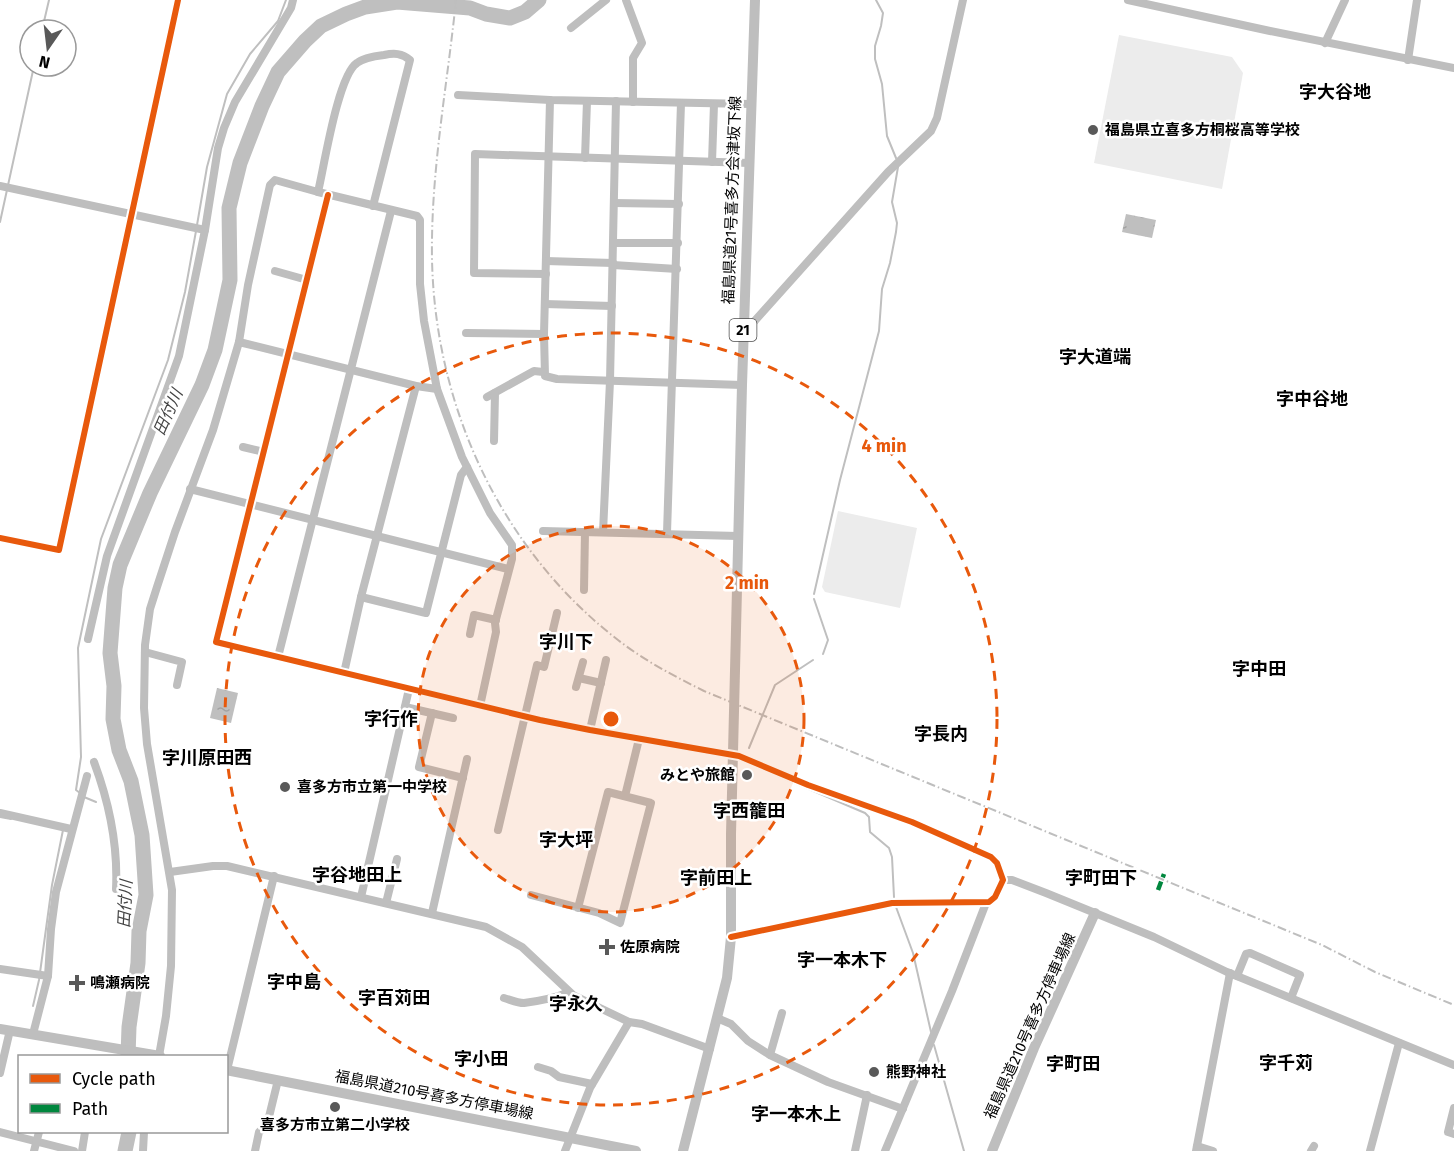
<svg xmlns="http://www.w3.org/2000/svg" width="1454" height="1151" viewBox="0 0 1454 1151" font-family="'Fira Sans','Noto Sans JP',sans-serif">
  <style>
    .pitch { fill: #ececec }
    .water { fill: url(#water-ripples) }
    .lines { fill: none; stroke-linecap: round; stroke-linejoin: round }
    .stream { stroke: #bfbfbf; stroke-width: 2 }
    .river { stroke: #bfbfbf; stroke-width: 15 }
    .minor { stroke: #bebebe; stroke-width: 8 }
    .major { stroke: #bebebe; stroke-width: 10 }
    .rail { stroke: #bebebe; stroke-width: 2; stroke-dasharray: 9 3 1.5 3; stroke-linecap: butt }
    .quiet { stroke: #00873e; stroke-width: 4.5; stroke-dasharray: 9 4.5; stroke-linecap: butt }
    .cycleway-casing { stroke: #fff; stroke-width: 10 }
    .cycleway { stroke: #e8590c; stroke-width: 6 }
    .ring { fill: none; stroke: #e8590c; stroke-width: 3; stroke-dasharray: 10 8 }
    .poi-dot { fill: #595959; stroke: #fff; stroke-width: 2 }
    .labels { text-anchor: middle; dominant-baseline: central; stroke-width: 5; stroke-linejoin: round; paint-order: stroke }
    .shield { fill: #fff; stroke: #4c4c4c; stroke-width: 1.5 }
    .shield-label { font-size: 14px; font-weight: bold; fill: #000 }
    .poi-label { font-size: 15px; font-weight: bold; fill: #000; stroke: #fff; text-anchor: start }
    .street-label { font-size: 15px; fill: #000; stroke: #fff }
    .water-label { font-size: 16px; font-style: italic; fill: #444; stroke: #fff }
    .quarter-label { font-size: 18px; font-weight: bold; fill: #000; stroke: #fff }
    .centre { fill: #e8590c; stroke: #fff; stroke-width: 3 }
    .ring-label { font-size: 18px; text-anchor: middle; font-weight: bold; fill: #e8590c; stroke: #fff; stroke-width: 5; stroke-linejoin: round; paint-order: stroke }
  </style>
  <defs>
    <pattern id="water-ripples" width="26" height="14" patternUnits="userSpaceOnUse" patternTransform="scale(1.5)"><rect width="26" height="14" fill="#bfbfbf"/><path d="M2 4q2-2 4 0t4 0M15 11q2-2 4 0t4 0" fill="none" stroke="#a2a2a2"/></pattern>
  </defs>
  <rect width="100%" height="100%" fill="#fff"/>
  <g class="pitch">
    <polygon points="1119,35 1232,57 1243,73 1222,189 1094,163"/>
    <polygon points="838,511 917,528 900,608 825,592 822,587"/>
  </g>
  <g class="water">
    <polygon points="1126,214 1156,220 1152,238 1122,232"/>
    <polygon points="217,688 238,693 231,723 210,718"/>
  </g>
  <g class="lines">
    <g class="stream">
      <polyline points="876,0 883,13 881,26 875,46 875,59 882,84 887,136 896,158"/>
      <polyline points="42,30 49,0"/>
      <polyline points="0,222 34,66"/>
      <polyline points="197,225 207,167 227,94 250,54 278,21 286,0"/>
      <polyline points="814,594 840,480 879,331 882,289 890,263 896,232 897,223 892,202 898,167"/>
      <polyline points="814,599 828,640 823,654"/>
      <polyline points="749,748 775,685 813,660"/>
      <polyline points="745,762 865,813 869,817 870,832 889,848 892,857 894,897"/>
      <polyline points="80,793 76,790 81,757 78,648 101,539 168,360 185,292 196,231"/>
      <polyline points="84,797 96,802"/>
      <polyline points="0,817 11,819"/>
      <polyline points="896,907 913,953 931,1032"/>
      <polyline points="33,1006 39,980 52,885 63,830"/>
      <polyline points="934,1045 964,1151"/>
    </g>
    <g class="river">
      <polyline points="128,1056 129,1027 138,963 139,931 146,895 142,835 131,781 119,750 113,719 114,686 110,653 115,588 120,565 150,493 202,385 215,350 230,280 229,208 240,163 262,106 278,72 305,41 321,26 346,14 365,7 397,2 470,8 486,14 510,18 525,12 539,0"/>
      <polyline points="125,1151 129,1132"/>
    </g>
    <g class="minor">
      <polyline points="626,0 642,43 633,58 633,102"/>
      <polyline points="1128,0 1270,31 1454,68"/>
      <polyline points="571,28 606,0"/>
      <polyline points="1325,43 1345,0"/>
      <polyline points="1408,60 1417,0"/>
      <polyline points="458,95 550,100 750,104"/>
      <polyline points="550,100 544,334 545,376 557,379 742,385"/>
      <polyline points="585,158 587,101"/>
      <polyline points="712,162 714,104"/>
      <polyline points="0,186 205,230"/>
      <polyline points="328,195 216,642 540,720 590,730 739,756 808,785 912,822 991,857 997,863 1003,880 995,897 989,902 892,903 731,937"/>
      <polyline points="614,203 679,204"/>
      <path d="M373 206 410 60C402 53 394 53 384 55 376 56 363 58 357 63 338 75 324 167 318 192L417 216 420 220V284L424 321 437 389 462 457 490 513 512 545V559L495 623 496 632 480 706"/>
      <polyline points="613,243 678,243"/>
      <polyline points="546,261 613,263"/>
      <polyline points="613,265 677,269"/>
      <polyline points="275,271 307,280"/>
      <polyline points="546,274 474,273 475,154 749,163"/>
      <polyline points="545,304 612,306"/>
      <polyline points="466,333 544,334"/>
      <polyline points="743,334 888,172 931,131 937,118 963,0"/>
      <polyline points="239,342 416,386 437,389"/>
      <polyline points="487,397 534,371 543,372"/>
      <polyline points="494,441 495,393"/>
      <polyline points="243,447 264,452"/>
      <polyline points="190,489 508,569"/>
      <polyline points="543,531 738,536"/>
      <polyline points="603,532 610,381 616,101"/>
      <polyline points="667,533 681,103"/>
      <polyline points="0,538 59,550 178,0"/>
      <polyline points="584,590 585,532"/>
      <polyline points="361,597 426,613 461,475 467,467"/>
      <polyline points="470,634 474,615 496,620"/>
      <polyline points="88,639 107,556 179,356 205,230 218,148 224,128 235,102 291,8 293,0"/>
      <polyline points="145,652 182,662 177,685"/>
      <polyline points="278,657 391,211"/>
      <polyline points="344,673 361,597 416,386"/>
      <polyline points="579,678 601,683"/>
      <polyline points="576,687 583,662"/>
      <polyline points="405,707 453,718"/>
      <polyline points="432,713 419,767 463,778"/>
      <polyline points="590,730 606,660"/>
      <path d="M94 762C109 802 118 847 116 889"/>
      <polyline points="625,796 639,739"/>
      <polyline points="0,813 71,829"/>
      <polyline points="498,830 537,665 544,667 557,613"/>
      <polyline points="170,872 213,866 227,866 486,927 522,947 573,995 629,1022 642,1024 710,1049"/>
      <polyline points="1003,880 1012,880 1046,893 1154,937 1227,972 1454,1065"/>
      <polyline points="531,895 599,913 620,923 651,803 608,792 578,908"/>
      <polyline points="361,897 409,689"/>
      <polyline points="386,903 397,859"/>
      <polyline points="432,913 467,759"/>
      <polyline points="0,969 48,976"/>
      <polyline points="1237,976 1246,954 1250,953 1300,975 1291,998"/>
      <path d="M504 998C511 1000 517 1003 524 1003 533 1002 563 997 568 991"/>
      <polyline points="717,1018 731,1024 748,1041 770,1055 828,1082 903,1109"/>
      <polyline points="33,1034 48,976 51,929 56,892 87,776"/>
      <polyline points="770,1055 782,1013"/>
      <polyline points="159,1056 166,1016 171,966 172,890 147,744 144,708 145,645 150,609 157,587 175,532 213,430 239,342 248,285 270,185 275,180 318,192"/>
      <polyline points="538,1067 551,1071 559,1077 592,1084"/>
      <polyline points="227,1070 274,876"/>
      <polyline points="0,1073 10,1030"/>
      <polyline points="1454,1108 1448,1132 1454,1134"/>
      <polyline points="0,1132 74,1151"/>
      <polyline points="1197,1146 1213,1151"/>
      <polyline points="34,1151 39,1132"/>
      <polyline points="82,1151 85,1132"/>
      <polyline points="143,1151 144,1132"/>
      <polyline points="255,1151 259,1132 267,1125 278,1080"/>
      <polyline points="565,1151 590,1088 629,1022"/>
      <polyline points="855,1151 867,1095"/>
      <polyline points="885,1151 952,991 986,903"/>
      <polyline points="1196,1151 1230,973"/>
      <polyline points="1311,1151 1314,1146"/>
      <polyline points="1370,1151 1399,1043"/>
    </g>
    <g class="major">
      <polyline points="0,1029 160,1056"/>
      <polyline points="226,1070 636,1151"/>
      <polyline points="683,1151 727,978 731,937 731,834 742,385 755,0"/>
      <polyline points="992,1151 1034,1048 1095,913"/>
    </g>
    <path class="rail" d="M456 0C448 79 433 159 432 239 429 393 495 545 618 640 645 661 674 676 704 691L1322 945 1375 972 1454 1005"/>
    <polyline class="quiet" points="1158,890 1164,874"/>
    <g class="cycleway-casing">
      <g id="cycleway">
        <polyline points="328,195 216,642 540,720 590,730 739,756 808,785 912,822 991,857 997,863 1003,880 995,897 989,902 892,903 731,937"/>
        <polyline points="0,538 59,550 178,0"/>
      </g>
    </g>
    <use href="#cycleway" class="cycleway"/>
  </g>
  <circle cx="611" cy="719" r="193" fill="#e8590c" fill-opacity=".12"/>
  <g class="ring">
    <circle cx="611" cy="719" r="193"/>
    <circle cx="611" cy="719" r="386"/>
  </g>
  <g class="poi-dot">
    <circle cx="1093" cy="130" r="6"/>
    <circle cx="747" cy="775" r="6"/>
    <circle cx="285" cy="787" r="6"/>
    <path d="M604 938h6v6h6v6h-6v6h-6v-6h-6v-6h6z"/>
    <path d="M74 974h6v6h6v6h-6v6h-6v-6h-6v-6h6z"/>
    <circle cx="874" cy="1072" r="6"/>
    <circle cx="335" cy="1107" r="6"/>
  </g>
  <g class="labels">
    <rect class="shield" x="729.5" y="319" width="27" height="22" rx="4.5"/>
    <g class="shield-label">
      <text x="743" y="330">21</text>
    </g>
    <g class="poi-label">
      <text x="1105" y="130">福島県立喜多方桐桜高等学校</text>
      <text x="735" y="775" text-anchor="end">みとや旅館</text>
      <text x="297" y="787">喜多方市立第一中学校</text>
      <text x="620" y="947">佐原病院</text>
      <text x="90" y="983">鳴瀬病院</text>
      <text x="886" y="1072">熊野神社</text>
      <text x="335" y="1125" text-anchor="middle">喜多方市立第二小学校</text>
    </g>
    <g class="street-label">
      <text transform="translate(732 200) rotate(-88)">福島県道21号喜多方会津坂下線</text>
      <text transform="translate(1030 1026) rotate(-66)">福島県道210号喜多方停車場線</text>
      <text transform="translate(434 1095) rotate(11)">福島県道210号喜多方停車場線</text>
    </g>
    <g class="water-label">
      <text transform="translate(168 412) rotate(-66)">田付川</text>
      <text transform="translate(125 904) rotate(-87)">田付川</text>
    </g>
    <g class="quarter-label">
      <text x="1335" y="92">字大谷地</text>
      <text x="1095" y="357">字大道端</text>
      <text x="1312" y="399">字中谷地</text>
      <text x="566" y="642">字川下</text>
      <text x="1259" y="669">字中田</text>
      <text x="391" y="719">字行作</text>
      <text x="941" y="734">字長内</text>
      <text x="207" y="758">字川原田西</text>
      <text x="749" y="811">字西籠田</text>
      <text x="566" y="840">字大坪</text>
      <text x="357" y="875">字谷地田上</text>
      <text x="716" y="878">字前田上</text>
      <text x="1101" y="878">字町田下</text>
      <text x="842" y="960">字一本木下</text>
      <text x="294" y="982">字中島</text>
      <text x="394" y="998">字百苅田</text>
      <text x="576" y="1004">字永久</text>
      <text x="481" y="1059">字小田</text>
      <text x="1286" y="1063">字千苅</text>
      <text x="1073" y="1064">字町田</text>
      <text x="796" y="1114">字一本木上</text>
    </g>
  </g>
  <circle cx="611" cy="719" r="9" class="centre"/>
  <g class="ring-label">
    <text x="884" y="452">4 min</text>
    <text x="747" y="589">2 min</text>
  </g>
  <rect x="18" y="1055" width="210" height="78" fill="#ffffff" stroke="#999999" stroke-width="1.5"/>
  <rect x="30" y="1074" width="30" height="9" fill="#e8590c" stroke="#999999" stroke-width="1.5"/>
  <text x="72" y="1085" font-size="18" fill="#000000">Cycle path</text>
  <rect x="30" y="1104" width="30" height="9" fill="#00873e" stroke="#999999" stroke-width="1.5"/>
  <text x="72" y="1115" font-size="18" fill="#000000">Path</text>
  <g transform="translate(48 48) rotate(194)"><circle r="28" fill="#ffffff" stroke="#999999" stroke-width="1.5"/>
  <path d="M0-4.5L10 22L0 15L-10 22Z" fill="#595959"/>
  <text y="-9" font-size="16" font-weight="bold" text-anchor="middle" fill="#000000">N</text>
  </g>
</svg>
